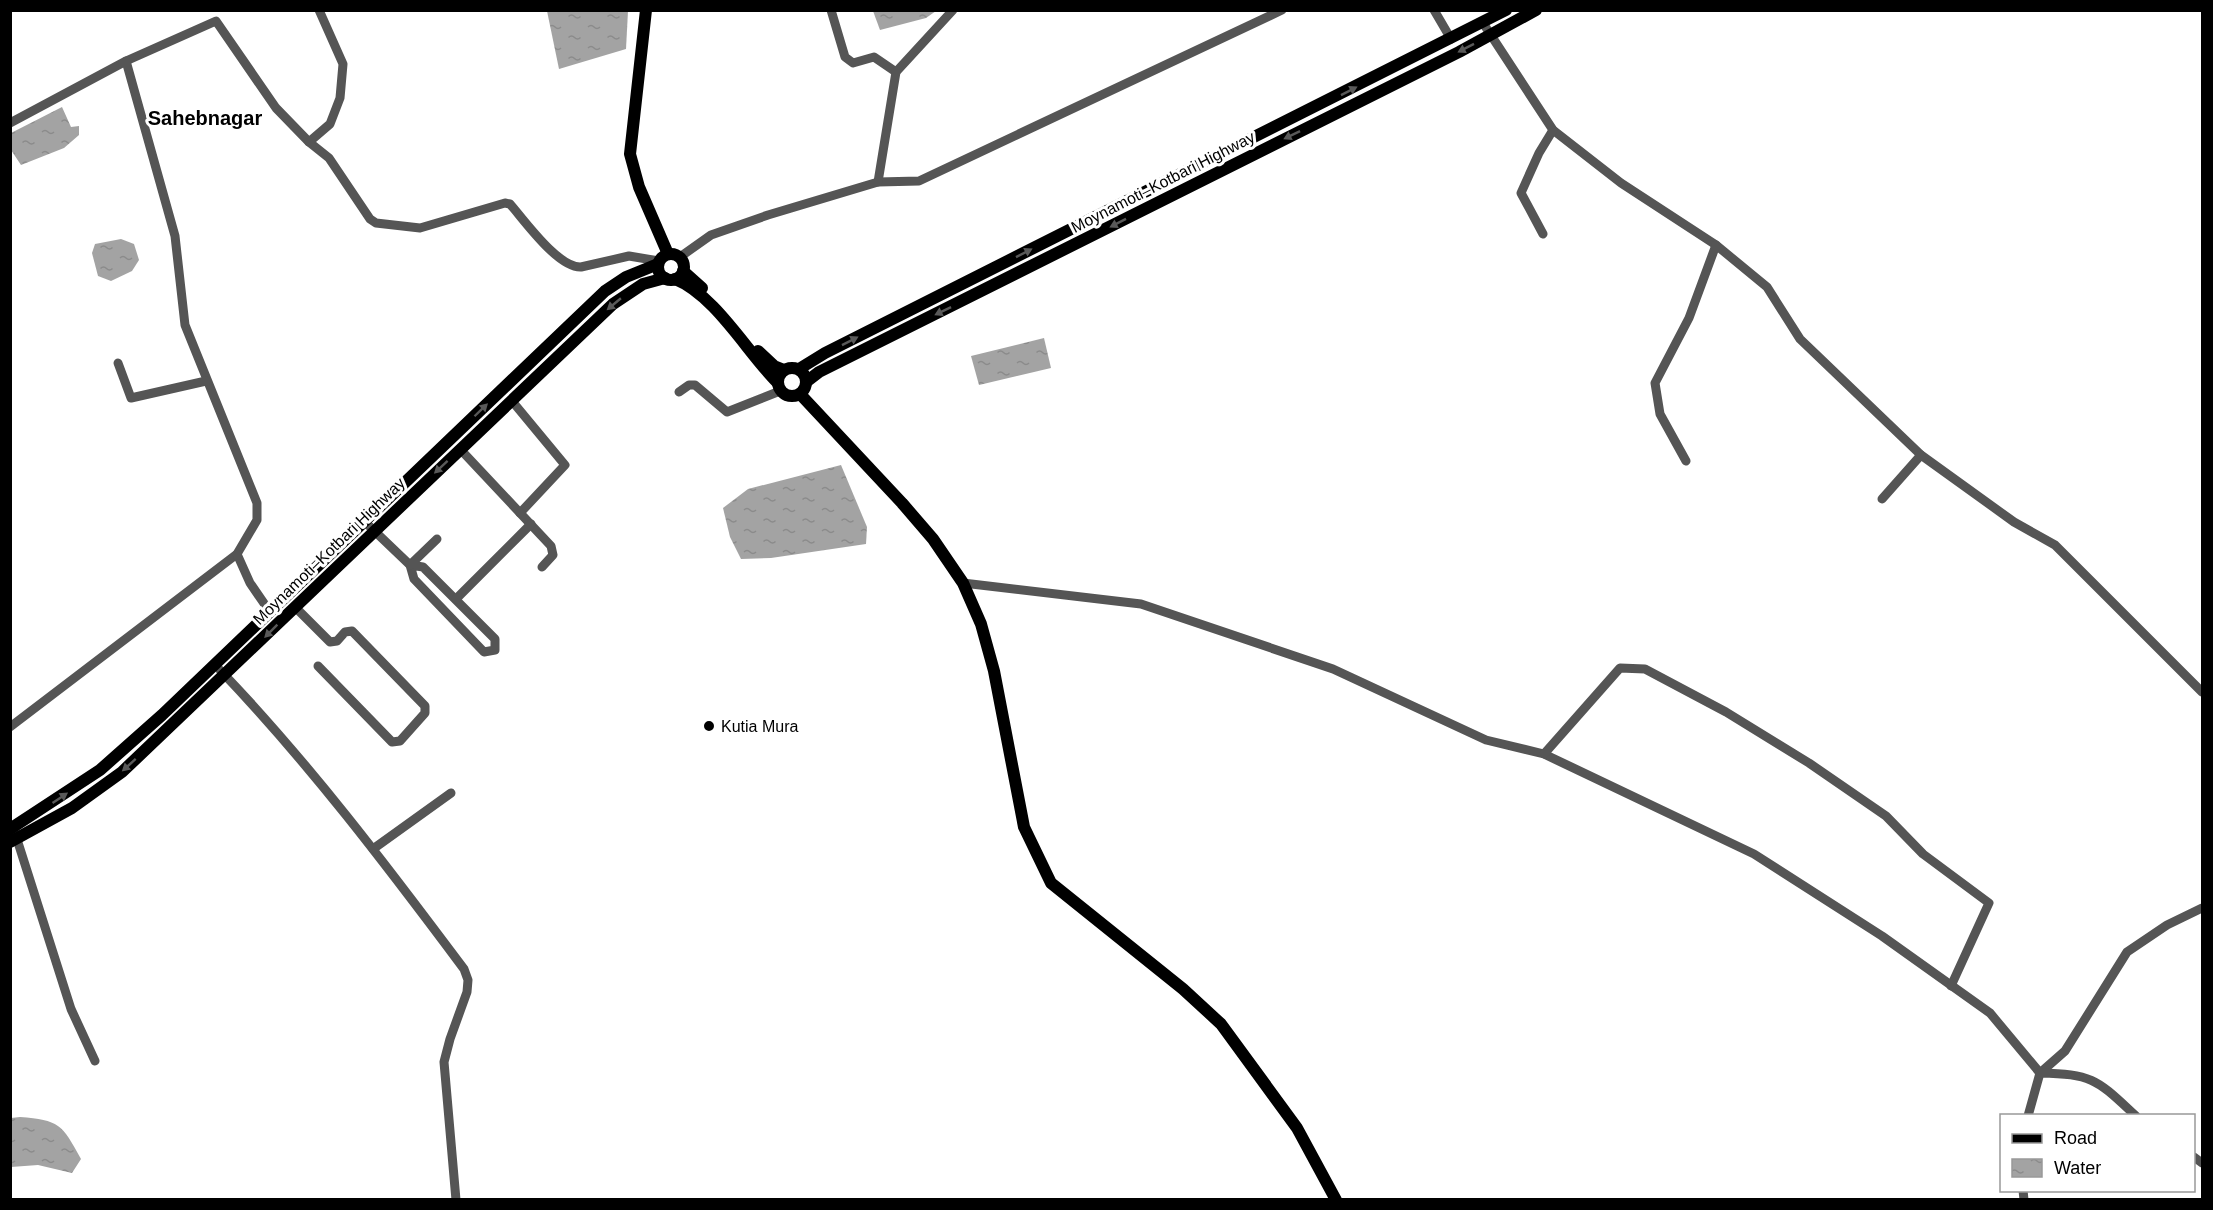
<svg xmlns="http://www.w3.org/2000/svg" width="2213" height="1210" viewBox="0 0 2213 1210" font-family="Helvetica,sans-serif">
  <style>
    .water { fill: url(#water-ripples) }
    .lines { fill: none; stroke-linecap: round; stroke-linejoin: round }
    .minor { stroke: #555; stroke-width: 9 }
    .major { stroke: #000; stroke-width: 12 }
    .oneway { fill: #595959 }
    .poi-dot { fill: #000; stroke: #fff; stroke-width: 2 }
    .labels { text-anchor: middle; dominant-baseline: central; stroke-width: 6; stroke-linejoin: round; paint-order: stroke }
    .street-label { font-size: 16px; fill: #000; stroke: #fff }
    .poi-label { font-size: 16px; fill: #000; stroke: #fff; text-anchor: start }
    .quarter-label { font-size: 20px; font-weight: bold; fill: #000; stroke: #fff }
  </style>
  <defs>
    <pattern id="water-ripples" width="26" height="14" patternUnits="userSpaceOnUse" patternTransform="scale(1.5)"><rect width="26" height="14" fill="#a3a3a3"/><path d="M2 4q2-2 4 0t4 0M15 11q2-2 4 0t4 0" fill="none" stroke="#8b8b8b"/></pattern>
  </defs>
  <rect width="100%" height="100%" fill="#fff"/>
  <g class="water">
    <polygon points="547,11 628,11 626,49 559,69"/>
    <polygon points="873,11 873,10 936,11 926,18 880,30"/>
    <polygon points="62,107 71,127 79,126 79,135 64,148 21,165 11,150 11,133"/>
    <polygon points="121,239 134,244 139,260 132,271 111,281 98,276 92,253 95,244"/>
    <polygon points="1044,338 1051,368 979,385 971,356"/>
    <polygon points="841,465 867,527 866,544 771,558 741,559 730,537 723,508 748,489"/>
    <path d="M20 1117C59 1120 62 1124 81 1159L72 1173 38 1165 11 1167V1118Z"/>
  </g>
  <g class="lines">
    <g class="minor">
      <polyline points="831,10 845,57 853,63 874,57 896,72"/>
      <polyline points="1434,10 1451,39"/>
      <polyline points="1483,23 1553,130 1621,183 1716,245 1767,287 1800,339 1921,455 2014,522 2055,545 2202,692"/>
      <path d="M126 61 216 21 276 108 309 142 329 158 370 219 376 223 420 228 505 203 510 204C524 220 558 268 581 267L629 256 659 261"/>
      <polyline points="10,123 126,61 175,236 185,325 257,503 257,520 237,554 10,727"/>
      <polyline points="309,142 330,124 340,98 343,64 319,10"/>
      <polyline points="878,182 919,181 1282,10"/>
      <polyline points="1543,234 1521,193 1539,153 1553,130"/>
      <polyline points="680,257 711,235 768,215 878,182 896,72 953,10"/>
      <polyline points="118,363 131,398 206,381"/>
      <polyline points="679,392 689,385 695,385 727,412 780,391"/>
      <polyline points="512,401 565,465 520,513"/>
      <polyline points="460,449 551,546 553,555 542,567"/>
      <polyline points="1686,461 1660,414 1655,383 1689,318 1716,245"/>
      <polyline points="1882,499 1921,455"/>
      <polyline points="364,521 410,565 414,579 484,652 495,650 495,639 423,567 410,565"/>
      <polyline points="237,554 250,583 270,612"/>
      <polyline points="410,565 437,539"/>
      <polyline points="963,583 1141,604 1333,669 1486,740 1544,754 1754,854 1882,936 1990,1013 2040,1073 2065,1051 2127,952 2167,925 2202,908"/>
      <polyline points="456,599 531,524"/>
      <polyline points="295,607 330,642 337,641 345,632 352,631 425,706 425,713 400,741 392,742 318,666"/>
      <path d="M220 670C309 763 387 866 464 969L468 980 467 992 450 1039 444 1062 456 1200"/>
      <polyline points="1544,754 1620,668 1645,669 1726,712 1809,763 1886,816 1923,854 1989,903 1951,986"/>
      <polyline points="15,833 71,1009 95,1061"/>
      <polyline points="373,849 451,793"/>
      <path d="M2028 1116 2040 1073C2094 1074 2097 1080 2136 1116"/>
      <polyline points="2194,1157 2202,1163"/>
      <polyline points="2023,1190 2024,1200"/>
    </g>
    <g class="major">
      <polyline points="646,10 630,154 639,187 668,254"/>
      <circle cx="671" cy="267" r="13"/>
      <polyline points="683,271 702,288"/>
      <path d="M675 279C715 295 747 352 777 382"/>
      <polyline points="758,351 774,366 784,370"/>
      <circle cx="792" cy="382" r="14"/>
      <polyline points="799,369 825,353 1506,10"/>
      <polyline points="806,382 819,372 1459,52 1536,10"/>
      <polyline points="800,394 902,503 933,539 963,583 981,624 994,671 1024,827 1051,883 1183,989 1221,1024 1297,1128 1336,1200"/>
      <polyline points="10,829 100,770 162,715 605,291 626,277 658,264"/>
      <polyline points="10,842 72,808 122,772 613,304 643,284 665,278"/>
    </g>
  </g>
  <defs><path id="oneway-solid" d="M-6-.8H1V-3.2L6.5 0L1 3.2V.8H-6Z" transform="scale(1.5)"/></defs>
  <g class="oneway">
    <use href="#oneway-solid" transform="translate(1466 48) rotate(153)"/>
    <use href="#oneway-solid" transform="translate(1349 91) rotate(-27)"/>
    <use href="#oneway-solid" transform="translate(1292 135) rotate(154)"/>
    <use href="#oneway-solid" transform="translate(1118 223) rotate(153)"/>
    <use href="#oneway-solid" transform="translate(1024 253) rotate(-27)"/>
    <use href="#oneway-solid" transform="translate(614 304) rotate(140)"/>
    <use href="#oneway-solid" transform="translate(943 311) rotate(154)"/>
    <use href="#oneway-solid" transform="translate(850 341) rotate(-27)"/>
    <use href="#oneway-solid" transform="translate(481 410) rotate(-44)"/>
    <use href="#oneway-solid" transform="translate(441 467) rotate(137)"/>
    <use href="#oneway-solid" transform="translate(271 631) rotate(135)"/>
    <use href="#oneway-solid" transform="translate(129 765) rotate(138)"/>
    <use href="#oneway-solid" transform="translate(60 798) rotate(-34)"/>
  </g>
  <circle class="poi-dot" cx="709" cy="726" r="6"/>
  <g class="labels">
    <g class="street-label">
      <text transform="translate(1163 182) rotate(-27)">Moynamoti–Kotbari Highway</text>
      <text transform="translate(329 551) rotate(-44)">Moynamoti–Kotbari Highway</text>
    </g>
    <g class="poi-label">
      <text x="721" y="726">Kutia Mura</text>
    </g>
    <g class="quarter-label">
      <text x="205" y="118">Sahebnagar</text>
    </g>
  </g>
  <rect width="2213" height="1210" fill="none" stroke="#000000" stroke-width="24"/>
  <rect x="2000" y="1114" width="195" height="78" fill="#ffffff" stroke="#999999" stroke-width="1.5"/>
  <rect x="2012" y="1134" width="30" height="9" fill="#000000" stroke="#999999" stroke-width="1.5"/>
  <text x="2054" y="1144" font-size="18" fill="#000000">Road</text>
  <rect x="2012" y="1159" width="30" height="18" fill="url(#water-ripples)" stroke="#999999" stroke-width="1.5"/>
  <text x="2054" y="1174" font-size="18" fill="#000000">Water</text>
</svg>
